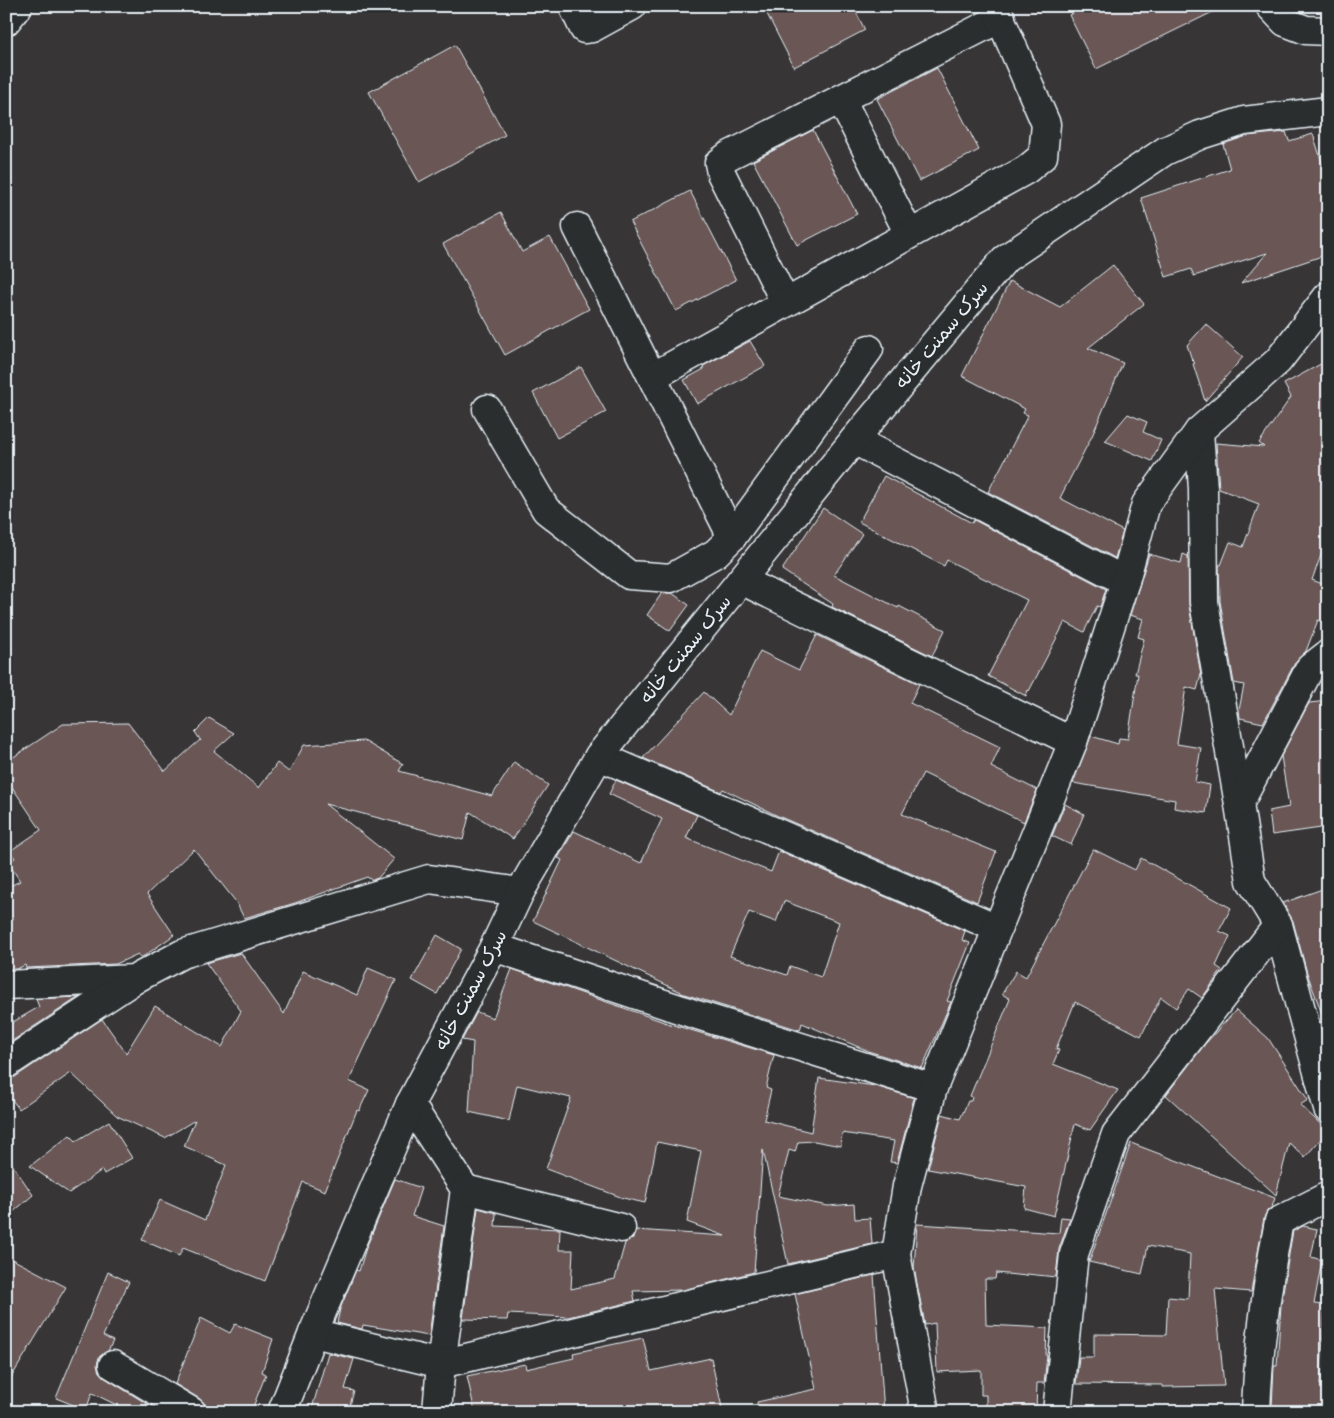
<svg xmlns="http://www.w3.org/2000/svg" width="1334" height="1418" viewBox="0 0 1334 1418" font-family="Sriracha,'Playpen Sans Arabic',sans-serif">
  <style>
    .building { fill: #695754; stroke: #e8f1f8; fill-rule: evenodd }
    .lines { fill: none; stroke-linecap: round; stroke-linejoin: round }
    .minor-casing { stroke: #e8f1f8; stroke-width: 31 }
    .minor { stroke: #2a2d2e; stroke-width: 28 }
    .labels { text-anchor: middle; dominant-baseline: central; stroke-width: 4; stroke-linejoin: round; paint-order: stroke }
    .street-label { font-size: 19px; fill: #e8f1f8; stroke: #2a2d2e }
  </style>
  <rect width="100%" height="100%" fill="#373536"/>
  <filter id="ink" filterUnits="userSpaceOnUse"><feTurbulence type="fractalNoise" baseFrequency=".02" numOctaves="2"/><feDisplacementMap in="SourceGraphic" scale="10" xChannelSelector="R" yChannelSelector="G"/><feConvolveMatrix kernelMatrix="1 2 1 2 8 2 1 2 1" color-interpolation-filters="sRGB"/></filter>
  <g filter="url(#ink)">
    <g class="building">
      <polygon points="763,6 853,6 865,30 794,67"/>
      <polygon points="1087,6 1225,6 1096,69 1069,15"/>
      <polygon points="455,45 505,135 419,182 369,92"/>
      <polygon points="937,68 979,150 919,181 877,99"/>
      <polygon points="813,130 857,214 797,245 753,161"/>
      <polygon points="1286,132 1289,141 1313,134 1328,181 1328,254 1241,283 1267,253 1194,276 1191,269 1166,277 1141,198 1230,169 1223,144 1247,136"/>
      <polygon points="690,191 736,280 676,311 630,222"/>
      <polygon points="501,212 522,252 550,237 589,309 505,355 443,244"/>
      <polygon points="1113,265 1144,304 1088,348 1123,363 1092,436 1060,498 1123,531 1115,558 988,492 1028,415 1023,413 1025,409 962,376 1010,281 1060,307"/>
      <polygon points="1206,324 1243,357 1205,401 1193,364 1195,363 1192,360 1187,345"/>
      <polygon points="750,341 765,366 697,404 684,380 704,369 703,366"/>
      <polygon points="1328,360 1328,529 1324,547 1312,580 1328,586 1328,624 1318,620 1306,651 1296,661 1263,723 1240,718 1239,710 1244,685 1234,683 1220,601 1219,565 1221,565 1230,542 1243,547 1259,504 1219,489 1216,443 1264,447 1259,443 1291,397 1284,384"/>
      <polygon points="581,367 606,412 557,438 533,393"/>
      <polygon points="1128,414 1147,422 1143,432 1161,440 1152,461 1105,441"/>
      <polygon points="884,476 972,523 974,520 1106,589 1100,607 1097,606 1084,632 1065,622 1029,691 1028,690 1026,696 988,676 1027,600 947,560 944,566 859,522"/>
      <polygon points="823,508 862,534 834,575 898,608 899,606 945,630 932,656 832,607 833,604 782,570"/>
      <polygon points="1149,554 1181,563 1183,554 1188,556 1189,605 1201,675 1197,690 1186,687 1177,744 1201,748 1195,782 1210,785 1206,813 1174,808 1175,800 1073,783 1091,736 1118,744 1119,738 1128,739 1138,674 1135,674 1144,639 1138,637 1143,619 1130,615"/>
      <polygon points="662,593 672,593 689,605 670,631 647,615"/>
      <polygon points="817,635 919,684 910,703 1000,747 991,767 1037,790 1024,822 923,773 902,814 996,852 977,902 778,816 723,789 721,792 643,758 704,692 729,715 760,651 799,670"/>
      <polygon points="1328,701 1328,827 1272,835 1269,811 1289,807 1281,756 1309,703"/>
      <polygon points="209,718 234,733 214,751 259,788 277,763 289,772 304,745 364,741 403,764 399,771 492,796 514,762 548,785 513,839 470,812 463,840 325,804 394,859 378,878 372,880 367,877 295,903 244,918 236,902 194,849 147,894 174,935 144,956 140,958 138,954 116,964 26,968 25,965 17,969 6,969 6,888 20,881 8,862 15,858 10,851 41,830 6,778 6,762 63,724 128,723 165,771 200,740 201,741 195,732"/>
      <path d="M616 780 697 815 686 838 771 872 779 851 965 931 962 940 970 943 947 1001 951 1002 922 1068 868 1051 802 1023 800 1030 681 993V992L533 921 562 860 558 858 574 831 641 863 662 819 609 794ZM784 901 839 922 821 977 790 966 787 975 730 956 749 912 776 922Z"/>
      <polygon points="1065,804 1084,814 1071,845 1052,836"/>
      <polygon points="1093,849 1135,870 1141,858 1231,908 1219,931 1230,936 1216,966 1222,970 1202,998 1189,989 1176,1008 1161,997 1141,1036 1075,1002 1056,1049 1059,1050 1053,1064 1118,1090 1090,1130 1075,1124 1054,1216 1024,1208 1026,1187 928,1169 942,1114 960,1119 968,1101 971,1101 972,1097 970,1096 1010,999 1002,994 1016,971 1026,977"/>
      <polygon points="1328,887 1328,1021 1325,1022 1307,973 1293,921 1283,903"/>
      <polygon points="437,935 461,949 437,994 412,980"/>
      <polygon points="241,953 284,1014 303,971 357,995 368,968 396,980 349,1081 369,1090 359,1111 357,1110 325,1191 303,1182 265,1281 183,1248 179,1256 142,1240 160,1200 205,1220 226,1165 184,1146 195,1120 165,1138 117,1116 71,1073 19,1109 6,1092 6,1080 15,1077 102,1019 126,1053 155,1006 222,1047 241,1011 206,963"/>
      <polygon points="512,969 667,1023 774,1055 766,1088 771,1090 764,1120 811,1132 819,1078 875,1086 914,1098 897,1163 890,1162 894,1141 842,1133 841,1146 814,1141 798,1142 795,1152 789,1150 778,1196 828,1206 854,1204 855,1219 870,1218 872,1244 788,1264 763,1150 754,1272 683,1290 633,1291 635,1301 568,1317 508,1314 507,1320 463,1319 478,1208 496,1213 495,1226 560,1229 559,1250 573,1250 571,1289 615,1279 625,1243 633,1238 636,1230 725,1236 687,1222 701,1151 657,1142 645,1203 623,1198 546,1169 571,1098 517,1085 509,1121 469,1112 473,1042 462,1040 477,1012 493,1018"/>
      <polygon points="79,997 6,1045 6,1026 39,1007 36,999"/>
      <polygon points="1236,1010 1268,1038 1308,1100 1300,1105 1328,1131 1305,1157 1289,1143 1276,1195 1166,1095 1205,1044"/>
      <polygon points="109,1121 132,1158 104,1174 102,1170 69,1193 30,1166 70,1135 76,1141"/>
      <polygon points="1131,1143 1275,1198 1272,1207 1267,1211 1264,1218 1251,1292 1215,1289 1224,1386 1163,1387 1163,1385 1076,1384 1079,1357 1094,1357 1094,1334 1166,1335 1168,1297 1188,1299 1190,1254 1148,1246 1142,1274 1089,1262"/>
      <polygon points="6,1155 33,1195 6,1218"/>
      <polygon points="395,1179 421,1188 412,1216 444,1226 429,1336 363,1325 362,1329 337,1323 340,1309 356,1270 359,1271 366,1248"/>
      <polygon points="1061,1217 1070,1218 1059,1249 1056,1277 1027,1274 1027,1276 996,1273 995,1279 985,1279 986,1325 1047,1328 1046,1356 1047,1356 1044,1383 1037,1383 1036,1412 986,1412 986,1395 981,1395 981,1370 937,1372 935,1323 925,1325 914,1268 917,1224 1059,1233"/>
      <polygon points="1303,1226 1317,1229 1311,1257 1322,1260 1314,1304 1325,1305 1320,1385 1328,1385 1328,1412 1272,1408 1274,1366 1277,1366 1281,1305 1290,1248 1293,1231"/>
      <polygon points="6,1256 66,1287 6,1386"/>
      <polygon points="108,1272 129,1282 103,1336 113,1341 108,1351 99,1357 97,1365 99,1372 105,1378 149,1405 145,1412 131,1412 92,1393 86,1410 56,1398"/>
      <polygon points="874,1275 884,1412 758,1412 757,1402 816,1389 795,1294"/>
      <polygon points="201,1318 230,1333 235,1324 273,1339 262,1372 266,1374 251,1412 213,1412 207,1409 205,1404 200,1399 175,1384"/>
      <polygon points="643,1338 651,1371 711,1358 723,1412 637,1412 636,1406 609,1412 475,1412 467,1376 525,1364 526,1369 574,1358 573,1353"/>
      <polygon points="328,1353 354,1359 345,1389 354,1391 348,1412 311,1412"/>
    </g>
    <g class="lines">
      <g class="minor-casing">
        <g id="minor">
          <polyline points="573,6 584,29 592,28 632,6"/>
          <polyline points="1270,6 1285,22 1306,30 1328,31"/>
          <polyline points="6,21 18,6"/>
          <polyline points="841,99 909,234"/>
          <polyline points="577,227 732,537"/>
          <polyline points="1328,296 1278,361 1199,431 1203,489 1204,602 1239,804 1251,881 1278,925 1328,1109"/>
          <polyline points="785,302 721,173 719,163 728,156 1001,18"/>
          <polyline points="652,377 1026,170 1043,156 1046,124 995,6"/>
          <polyline points="487,409 546,510 629,575 671,578 716,553 732,537 869,349"/>
          <polyline points="854,440 1125,581"/>
          <polyline points="741,580 1073,742"/>
          <polyline points="599,756 997,928"/>
          <polyline points="1239,804 1310,668 1328,654"/>
          <polyline points="494,947 694,1014 933,1088"/>
          <polyline points="6,985 135,979"/>
          <polyline points="6,1064 135,979 182,954 429,879 520,892"/>
          <polyline points="410,1104 465,1189 441,1364 437,1412"/>
          <polyline points="465,1189 621,1228"/>
          <polyline points="313,1333 441,1364 896,1254"/>
          <polyline points="113,1365 192,1412"/>
          <polyline points="282,1412 313,1333 410,1104 494,947 520,892 599,756 854,440 1005,259 1165,151 1200,135 1244,121 1328,111"/>
          <polyline points="925,1412 896,1254 907,1186 933,1088 1073,742 1125,581 1146,504 1199,431"/>
          <polyline points="1057,1412 1074,1254 1116,1134 1278,925"/>
          <path d="M1256 1412C1258 1347 1267 1285 1279 1221L1328 1196"/>
        </g>
      </g>
      <use href="#minor" class="minor"/>
    </g>
  </g>
  <g class="labels">
    <g class="street-label">
      <text transform="translate(941 335) rotate(-50)">سرک سمنت خانه</text>
      <text transform="translate(685 649) rotate(-51)">سرک سمنت خانه</text>
      <text transform="translate(470 990) rotate(-62)">سرک سمنت خانه</text>
    </g>
  </g>
  <rect width="1334" height="1418" fill="none" stroke="#2a2d2e" stroke-width="25"/>
  <rect x="12" y="12" width="1309" height="1393" fill="none" stroke="#e8f1f8" stroke-width="2" filter="url(#ink)"/>
</svg>
